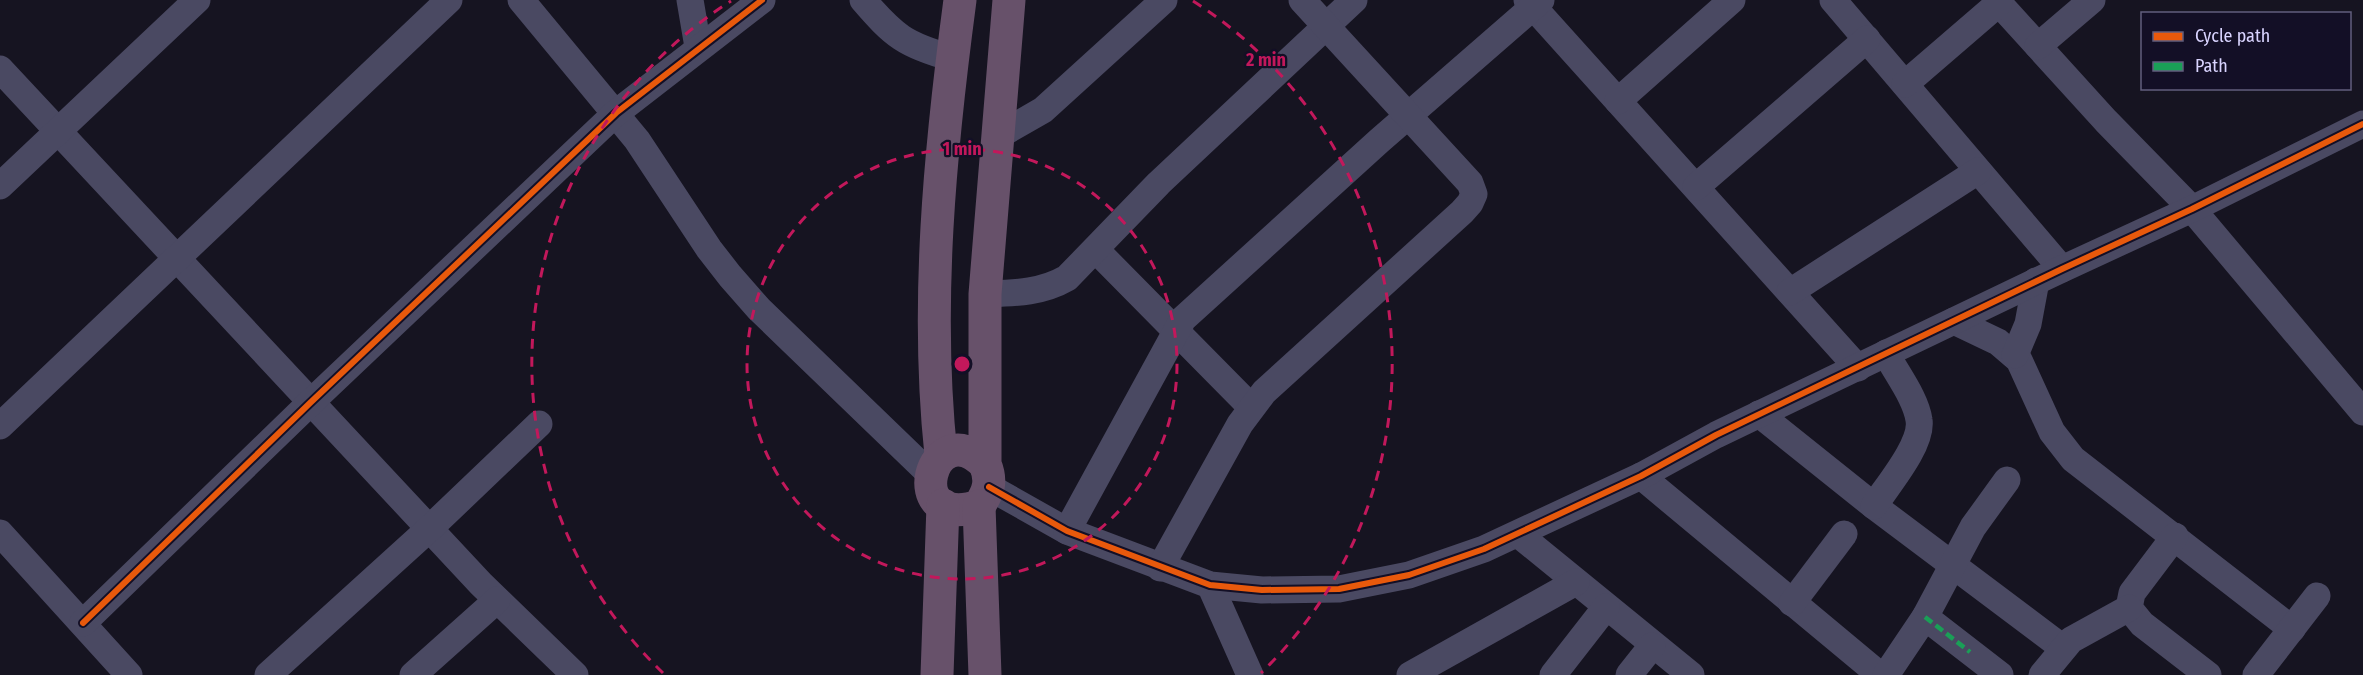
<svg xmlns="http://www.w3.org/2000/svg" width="2363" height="675" viewBox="0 0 2363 675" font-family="'Fira Sans Condensed',sans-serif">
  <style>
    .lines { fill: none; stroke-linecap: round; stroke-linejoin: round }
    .minor { stroke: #4a4962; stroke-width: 27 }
    .highway { stroke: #67516a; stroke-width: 33 }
    .quiet { stroke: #1a9f57; stroke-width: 4.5; stroke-dasharray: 9 4.5; stroke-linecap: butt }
    .cycleway-casing { stroke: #130f26; stroke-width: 10 }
    .cycleway { stroke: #e8590c; stroke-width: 6 }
    .ring { fill: none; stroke: #c2185b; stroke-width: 3; stroke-dasharray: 10 8 }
    .centre { fill: #c2185b; stroke: #130f26; stroke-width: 3 }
    .ring-label { font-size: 18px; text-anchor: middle; font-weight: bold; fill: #c2185b; stroke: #130f26; stroke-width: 4.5; stroke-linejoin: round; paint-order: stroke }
  </style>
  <rect width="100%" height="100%" fill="#161421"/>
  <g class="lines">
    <g class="minor">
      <polyline points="521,0 637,140 709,249 730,276 759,309 930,474"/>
      <polyline points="690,0 698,47"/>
      <path d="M863 0C894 36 905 45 952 58"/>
      <polyline points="1527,0 1858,368"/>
      <polyline points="1833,0 2062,269"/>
      <polyline points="1996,0 2106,121 2192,209 2363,412"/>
      <polyline points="2038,46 2092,0"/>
      <polyline points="0,69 481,584 575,675"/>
      <polyline points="1905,84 1999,3"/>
      <polyline points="1618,101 1732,0"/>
      <polyline points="996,137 1043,110 1164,0"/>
      <polyline points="0,186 197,0"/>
      <polyline points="1696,187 1867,39"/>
      <polyline points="1096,250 1251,407"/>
      <polyline points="1790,292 1978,171"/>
      <path d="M985 294C1014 293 1041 293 1067 278L1159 183 1354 0"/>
      <polyline points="1954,321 1998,342 2019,360 2052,432 2073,459 2292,629"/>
      <polyline points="2015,355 2028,324 2036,281"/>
      <polyline points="1759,414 1874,506 2063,648"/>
      <polyline points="0,426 449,0"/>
      <polyline points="1641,476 1880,675"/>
      <polyline points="989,487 1067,531 1210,585 1262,590 1339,589 1409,575 1484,549 1641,476 1716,435 2062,269 2192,209 2363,124"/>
      <path d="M1874 506C1887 486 1923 444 1919 420 1916 398 1896 373 1886 353"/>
      <polyline points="1067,531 1183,319 1379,141 1541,0"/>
      <polyline points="0,533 129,675"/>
      <polyline points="1518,534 1691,675"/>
      <polyline points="2175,536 2132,593 2129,608 2142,624 2208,675"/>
      <polyline points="1160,568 1240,424 1264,392 1462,212 1470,203 1474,194 1470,183 1302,0"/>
      <polyline points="1210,585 1250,675"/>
      <polyline points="1792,603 1844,534"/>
      <polyline points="1925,617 2000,675"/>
      <polyline points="83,623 310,403 616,113 762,0"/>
      <polyline points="268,675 429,529 539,424"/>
      <polyline points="413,675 497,600"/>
      <polyline points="1410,675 1576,582"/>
      <polyline points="1553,675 1606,607"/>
      <polyline points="1629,675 1652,646"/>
      <polyline points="1886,675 1925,617 1973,527 2007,480"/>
      <polyline points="2042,675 2071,640 2129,608"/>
      <polyline points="2256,675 2317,596"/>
    </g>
    <g class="highway">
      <path d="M941 455C925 305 940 150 960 0"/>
      <path d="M985 464C931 410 899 532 979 506 989 491 992 481 985 464V294L1009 0"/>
      <polyline points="979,506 985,675"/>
      <polyline points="937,675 943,505"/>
    </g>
    <polyline class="quiet" points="1925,617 1970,652"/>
    <g class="cycleway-casing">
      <g id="cycleway">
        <polyline points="989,487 1067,531 1210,585 1262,590 1339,589 1409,575 1484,549 1641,476 1716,435 2062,269 2192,209 2363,124"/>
        <polyline points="83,623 310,403 616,113 762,0"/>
      </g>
    </g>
    <use href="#cycleway" class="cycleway"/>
  </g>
  <g class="ring">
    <circle cx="962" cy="364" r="215"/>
    <path d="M663 673A430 430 0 0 1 731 1M1193 1A430 430 0 0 1 1261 673"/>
  </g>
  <circle cx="962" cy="364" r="9" class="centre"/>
  <g class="ring-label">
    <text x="1266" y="66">2 min</text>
    <text x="962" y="155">1 min</text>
  </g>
  <rect x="2141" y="12" width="210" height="78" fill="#130f26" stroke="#625e7d" stroke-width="1.5"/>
  <rect x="2153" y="32" width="30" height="9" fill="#e8590c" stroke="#625e7d" stroke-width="1.5"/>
  <text x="2195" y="42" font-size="18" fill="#d9d4ff">Cycle path</text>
  <rect x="2153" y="62" width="30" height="9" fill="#1a9f57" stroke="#625e7d" stroke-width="1.5"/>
  <text x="2195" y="72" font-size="18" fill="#d9d4ff">Path</text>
</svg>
